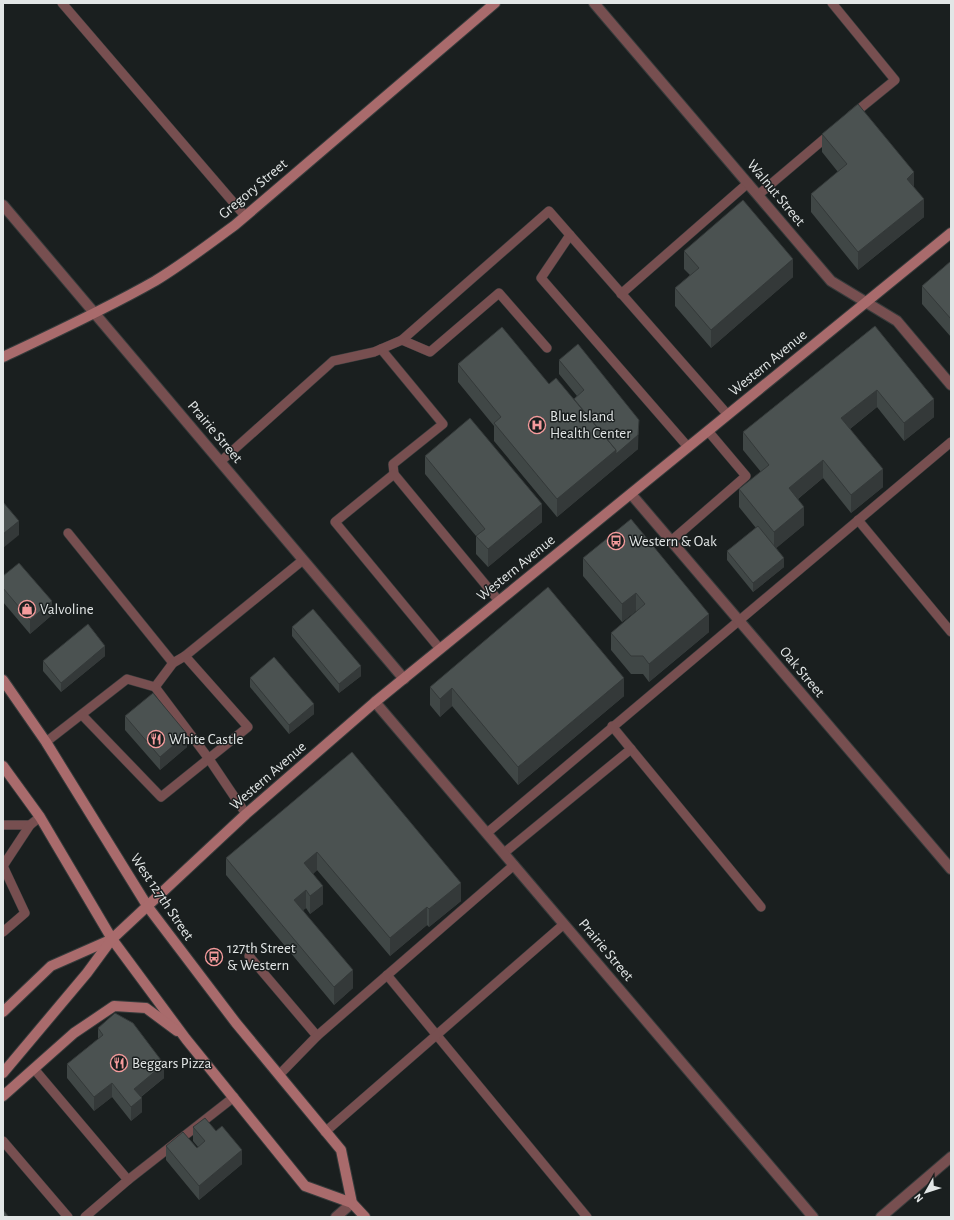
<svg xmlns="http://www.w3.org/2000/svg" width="954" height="1220" viewBox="0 0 954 1220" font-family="'Alegreya Sans',sans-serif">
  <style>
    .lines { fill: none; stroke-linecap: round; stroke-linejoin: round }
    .lane-casing { stroke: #363b3b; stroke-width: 10 }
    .street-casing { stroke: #363b3b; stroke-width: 12 }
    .secondary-casing { stroke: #363b3b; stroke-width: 12 }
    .lane { stroke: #774f50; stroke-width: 9 }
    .street { stroke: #774f50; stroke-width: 10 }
    .secondary { stroke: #a96b6c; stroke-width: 10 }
    .wall { fill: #404746 }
    .shaded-wall { fill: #343939 }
    .building { fill: #4b5251; stroke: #343939 }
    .labels { text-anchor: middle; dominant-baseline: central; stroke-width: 3; stroke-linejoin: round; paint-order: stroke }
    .street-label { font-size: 15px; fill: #e2e6e6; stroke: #1a1f1f }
    .poi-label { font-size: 15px; fill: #e2e6e6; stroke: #1a1f1f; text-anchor: start }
  </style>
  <rect width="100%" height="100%" fill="#1a1f1f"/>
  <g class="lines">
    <g class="lane-casing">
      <g id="lane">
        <polyline points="62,3 245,216"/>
        <polyline points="832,3 895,80 852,115"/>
        <polyline points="758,195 830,134"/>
        <polyline points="621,294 748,183"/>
        <polyline points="402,340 430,352 499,293 547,348"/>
        <polyline points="381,349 443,424 393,464 394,474"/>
        <polyline points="688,447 541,278 570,235 728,415"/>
        <polyline points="220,462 333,361 374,352 402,340 549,211 570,235"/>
        <polyline points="858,520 951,632"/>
        <polyline points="68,533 173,663"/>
        <polyline points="671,541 746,476 708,431"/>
        <polyline points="440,649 335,522 394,474 499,601"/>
        <polyline points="155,687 173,663 185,656 303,560"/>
        <polyline points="82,715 161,797 248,727 185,656"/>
        <polyline points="612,726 761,907"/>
        <polyline points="46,742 127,679 155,687 209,759 246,814"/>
        <polyline points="3,825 30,825"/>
        <polyline points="487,833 951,442"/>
        <polyline points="504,853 631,749"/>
        <polyline points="3,866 25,913 3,932"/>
        <polyline points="3,866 30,825 40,817"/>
        <polyline points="249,956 317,1036"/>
        <polyline points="387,975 587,1217"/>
        <polyline points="35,1070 128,1180"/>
        <polyline points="279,1075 317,1036 514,865"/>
        <polyline points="325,1132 564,924"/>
        <polyline points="3,1141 68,1217"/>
        <polyline points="85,1217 128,1180 234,1097"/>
      </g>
    </g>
    <g class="street-casing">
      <g id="street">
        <polyline points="594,3 831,281 897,321 951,385"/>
        <polyline points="3,205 404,679"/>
        <polyline points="631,494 951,869"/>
        <polyline points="375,702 813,1217"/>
        <polyline points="336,1217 352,1203"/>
        <polyline points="881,1217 951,1157"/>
      </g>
    </g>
    <g class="secondary-casing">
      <g id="secondary">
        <path d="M3 357C54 333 106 309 155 281 183 264 209 244 235 225L495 3"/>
        <polyline points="3,680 46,742 148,907 236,1023 341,1150 352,1203 365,1217"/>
        <polyline points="3,766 40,817 112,939 186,1039 305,1186 352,1203"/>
        <polyline points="3,1012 51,966 110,940"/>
        <polyline points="3,1073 87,973 112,939 246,814 375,702 951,233"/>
        <polyline points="3,1096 74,1033 114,1006 146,1008 177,1031"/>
      </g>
    </g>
    <use href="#lane" class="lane"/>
    <use href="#street" class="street"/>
    <use href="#secondary" class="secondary"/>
  </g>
  <g class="wall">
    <polygon points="822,134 914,187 924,217 858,270 811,212 811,194 838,172 822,152"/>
    <polygon points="684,251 793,277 711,348 675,306 675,288 690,275 684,269"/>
    <polygon points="951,261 951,337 922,304 922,286"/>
    <polygon points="875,326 934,417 904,441 877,407 850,429 883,487 851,513 823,478 798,499 804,525 776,548 784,567 753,592 727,560 727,551 756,528 739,507 739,489 761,472 743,450 743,432"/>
    <polygon points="559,360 638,449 557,517 494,441 494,426 458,382 458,364 549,384 574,399 577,396 559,374"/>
    <polygon points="425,456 542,522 488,567 476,554 476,536 425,474"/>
    <polygon points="583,558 709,632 649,682 643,674 631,674 611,650 611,633 637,612 636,611 622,622 583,576"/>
    <polygon points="3,576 52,615 30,634 3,602"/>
    <polygon points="292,627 361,676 339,693 292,636"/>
    <polygon points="105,656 61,692 43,671 43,661"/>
    <polygon points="250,678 314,714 289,734 250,687"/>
    <polygon points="430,687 624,696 518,785 452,706 440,717 430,705"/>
    <polygon points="125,716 187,747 160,770 125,730"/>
    <polygon points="352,752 461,901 429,927 427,925 390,956 317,870 313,874 323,904 310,914 306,908 303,910 353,988 334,1005 226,875 226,858"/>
    <polygon points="98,1028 164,1078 141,1097 142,1112 131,1121 112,1097 94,1111 67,1078 67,1064 98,1039"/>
    <polygon points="193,1127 242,1164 199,1200 166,1160 166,1146 197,1148 198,1147 193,1141"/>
  </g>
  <g class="shaded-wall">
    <polygon points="914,172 914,190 907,179"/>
    <polygon points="924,199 924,217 858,270 858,252"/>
    <polygon points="793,259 793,277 711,348 711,330"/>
    <polygon points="877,390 877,407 841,436 841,418"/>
    <polygon points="934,399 934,417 904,441 904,423"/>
    <polygon points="639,420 638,449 557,517 557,499"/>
    <polygon points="823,460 823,478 789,506 789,488"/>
    <polygon points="883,469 883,487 851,513 851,495"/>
    <polygon points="542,504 542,522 488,567 488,549"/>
    <polygon points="804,507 804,525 774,550 774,532"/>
    <polygon points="19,521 19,535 3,548 3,534"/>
    <polygon points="784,558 784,567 753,592 753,583"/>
    <polygon points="636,593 636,611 622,622 622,604"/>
    <polygon points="52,601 52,615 30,634 30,620"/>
    <polygon points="709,614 709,632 649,682 649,664"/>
    <polygon points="105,646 105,656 61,692 61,683"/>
    <polygon points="361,666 361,676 339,693 339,684"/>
    <polygon points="624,678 624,696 518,785 518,767"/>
    <polygon points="452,688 452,706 440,717 440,699"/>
    <polygon points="314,704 314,714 289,734 289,725"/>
    <polygon points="187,734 187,747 160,770 160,757"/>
    <polygon points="317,852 317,870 304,881 304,863"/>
    <polygon points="461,883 461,901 429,927 429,909"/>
    <polygon points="323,886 323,904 310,914 310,896"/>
    <polygon points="306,890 306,908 294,918 294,900"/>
    <polygon points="427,907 427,925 390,956 390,938"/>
    <polygon points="353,970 353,988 334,1005 334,987"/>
    <polygon points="164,1064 164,1078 134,1102 134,1089"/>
    <polygon points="112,1083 112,1097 94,1111 94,1097"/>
    <polygon points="142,1098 142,1112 131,1121 131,1107"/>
    <polygon points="242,1150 242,1164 199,1200 199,1186"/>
  </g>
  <g class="building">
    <polygon points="858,104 914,172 907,179 924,199 858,252 811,194 847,164 822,134"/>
    <polygon points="743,200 793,259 711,330 675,288 699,268 684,251"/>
    <polygon points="951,261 951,319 922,286"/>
    <polygon points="875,326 934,399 904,423 877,390 841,418 883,469 851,495 823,460 789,488 804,507 774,532 739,489 769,465 743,432"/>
    <polygon points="502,327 549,384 556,378 616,450 557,499 494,423 501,417 458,364"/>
    <polygon points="578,344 639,420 638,435 616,454 616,450 574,399 584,390 559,360"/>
    <polygon points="470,418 542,504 488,549 476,536 485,529 425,456"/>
    <polygon points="3,502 19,521 3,534"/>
    <polygon points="631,519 709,614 649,664 643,656 631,656 611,633 645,604 636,593 622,604 583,558"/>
    <polygon points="758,526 784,558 753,583 727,551"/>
    <polygon points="19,563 52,601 30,620 3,588 3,576"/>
    <polygon points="548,587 624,678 518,767 452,688 440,699 430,687"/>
    <polygon points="313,609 361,666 339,684 292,627"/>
    <polygon points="88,624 105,646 61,683 43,661"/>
    <polygon points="274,657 314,704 289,725 250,678"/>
    <polygon points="153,693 187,734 160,757 125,716"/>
    <polygon points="352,752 461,883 429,909 427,907 390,938 317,852 304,863 323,886 310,896 306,890 294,900 353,970 334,987 226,858"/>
    <polygon points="115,1013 133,1023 164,1064 134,1089 142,1098 131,1107 112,1083 94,1097 67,1064 103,1035 98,1028"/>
    <polygon points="205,1118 216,1131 222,1126 242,1150 199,1186 166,1146 183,1132 197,1148 205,1141 193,1127"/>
    <polygon points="3,1210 9,1217 3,1217"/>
  </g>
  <defs>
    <g id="hospital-ring" transform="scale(0.9)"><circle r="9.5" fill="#1a1f1f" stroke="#f59b9c" stroke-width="1.5"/><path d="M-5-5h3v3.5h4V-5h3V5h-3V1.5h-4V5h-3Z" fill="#f59b9c"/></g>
    <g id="bus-ring" transform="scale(0.9)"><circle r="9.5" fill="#1a1f1f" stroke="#f59b9c" stroke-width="1.5"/><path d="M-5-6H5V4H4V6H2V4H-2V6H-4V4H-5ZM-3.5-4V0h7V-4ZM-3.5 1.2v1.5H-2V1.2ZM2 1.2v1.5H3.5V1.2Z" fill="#f59b9c"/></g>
    <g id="shop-ring" transform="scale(0.9)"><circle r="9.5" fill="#1a1f1f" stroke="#f59b9c" stroke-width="1.5"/><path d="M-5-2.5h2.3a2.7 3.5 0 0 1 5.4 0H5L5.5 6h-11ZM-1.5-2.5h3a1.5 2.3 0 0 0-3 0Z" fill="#f59b9c"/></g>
    <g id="restaurant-ring" transform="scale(0.9)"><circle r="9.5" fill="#1a1f1f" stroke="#f59b9c" stroke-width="1.5"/><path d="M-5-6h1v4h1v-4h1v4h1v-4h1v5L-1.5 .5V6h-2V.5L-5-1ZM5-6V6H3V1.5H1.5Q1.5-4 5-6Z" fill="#f59b9c"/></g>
  </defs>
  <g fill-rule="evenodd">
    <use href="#hospital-ring" x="537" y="425"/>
    <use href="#bus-ring" x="616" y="541"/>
    <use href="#shop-ring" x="27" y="609"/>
    <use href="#restaurant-ring" x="156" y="739"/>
    <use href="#bus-ring" x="214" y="957"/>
    <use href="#restaurant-ring" x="119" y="1063"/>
  </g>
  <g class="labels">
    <g class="street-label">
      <text transform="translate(253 189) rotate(-40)">Gregory Street</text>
      <text transform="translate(776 193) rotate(50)">Walnut Street</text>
      <text transform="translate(768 363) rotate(-39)">Western Avenue</text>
      <text transform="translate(215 432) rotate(50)">Prairie Street</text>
      <text transform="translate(516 568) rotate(-39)">Western Avenue</text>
      <text transform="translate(802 672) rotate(50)">Oak Street</text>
      <text transform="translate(268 776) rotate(-41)">Western Avenue</text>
      <text transform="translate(162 897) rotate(56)">West 127th Street</text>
      <text transform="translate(606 950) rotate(50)">Prairie Street</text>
    </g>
    <g class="poi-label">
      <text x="550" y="416">Blue Island<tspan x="550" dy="17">Health Center</tspan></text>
      <text x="629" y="541">Western &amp; Oak</text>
      <text x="40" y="609">Valvoline</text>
      <text x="169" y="739">White Castle</text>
      <text x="227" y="948">127th Street<tspan x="227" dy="17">&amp; Western</tspan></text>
      <text x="132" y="1063">Beggars Pizza</text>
    </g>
  </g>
  <rect width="954" height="1220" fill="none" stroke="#e2e6e6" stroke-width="8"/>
  <g transform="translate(926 1192) rotate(231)" stroke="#1a1f1f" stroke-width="3" paint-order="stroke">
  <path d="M0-3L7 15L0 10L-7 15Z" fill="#e2e6e6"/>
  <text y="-6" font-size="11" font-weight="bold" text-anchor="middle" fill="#e2e6e6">N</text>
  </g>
</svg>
